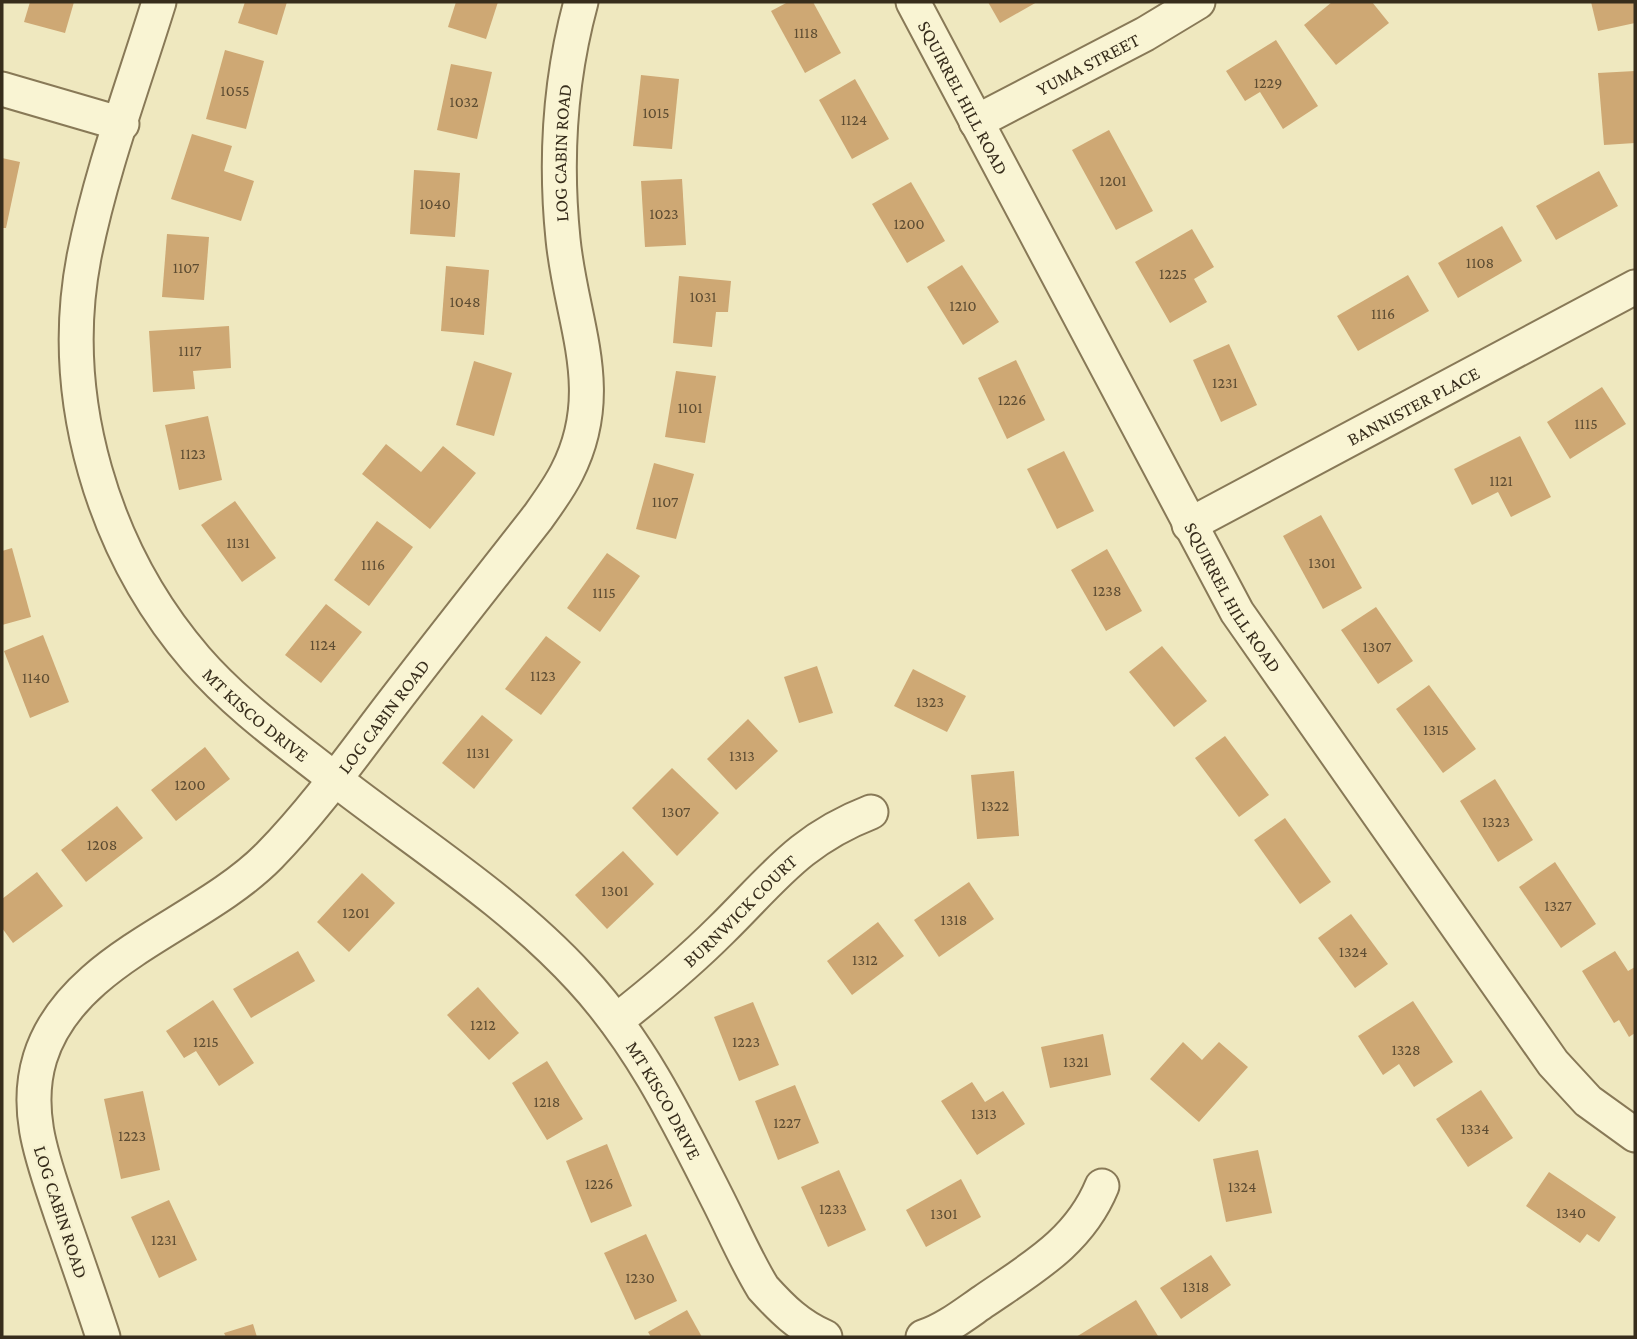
<svg xmlns="http://www.w3.org/2000/svg" width="1637" height="1339" viewBox="0 0 1637 1339" font-family="'Crimson Pro',serif">
  <style>
    .building { fill: #cea874 }
    .lines { fill: none; stroke-linecap: round; stroke-linejoin: round }
    .minor-casing { stroke: #887957; stroke-width: 37 }
    .minor { stroke: #f9f4d3; stroke-width: 33 }
    .labels { text-anchor: middle; dominant-baseline: central; stroke-width: 5; stroke-linejoin: round; paint-order: stroke }
    .number-label { font-size: 16px; fill: #5d4c32 }
    .street-label { font-size: 19px; fill: #372d1c; stroke: #f6f1cf }
  </style>
  <rect width="100%" height="100%" fill="#efe8bf"/>
  <g class="building">
    <polygon points="30,2 74,2 65,33 24,22"/>
    <polygon points="245,2 287,2 277,35 238,23"/>
    <polygon points="456,2 498,2 486,39 448,27"/>
    <polygon points="788,2 813,2 841,53 805,73 771,11"/>
    <polygon points="988,2 1037,2 1000,23"/>
    <polygon points="1332,2 1372,2 1389,23 1336,65 1304,25"/>
    <polygon points="1591,2 1634,2 1635,23 1598,31"/>
    <polygon points="1276,40 1318,106 1283,129 1260,92 1245,101 1226,71"/>
    <polygon points="225,50 264,61 246,129 206,119"/>
    <polygon points="451,64 492,72 477,139 437,130"/>
    <polygon points="1635,71 1635,143 1604,145 1598,73"/>
    <polygon points="641,75 679,79 672,149 633,146"/>
    <polygon points="855,79 889,139 852,159 819,100"/>
    <polygon points="1109,130 1153,211 1116,230 1072,150"/>
    <polygon points="192,134 232,146 224,171 254,181 241,221 171,199"/>
    <polygon points="2,158 20,162 6,228 2,228"/>
    <polygon points="414,170 460,173 455,237 410,234"/>
    <polygon points="1599,171 1618,206 1556,240 1536,206"/>
    <polygon points="682,179 686,245 645,247 641,181"/>
    <polygon points="911,182 945,241 907,263 872,204"/>
    <polygon points="1502,226 1522,261 1458,298 1438,263"/>
    <polygon points="1192,229 1214,267 1194,279 1207,302 1170,323 1135,262"/>
    <polygon points="167,234 209,237 204,300 162,297"/>
    <polygon points="962,265 999,322 963,345 927,287"/>
    <polygon points="446,266 489,270 484,335 441,331"/>
    <polygon points="1408,275 1429,311 1358,351 1337,316"/>
    <polygon points="679,276 731,281 728,312 716,312 712,347 673,343"/>
    <polygon points="229,326 231,368 193,371 195,389 153,392 149,331"/>
    <polygon points="1229,344 1257,405 1221,422 1193,360"/>
    <polygon points="1016,360 1045,420 1007,439 978,378"/>
    <polygon points="474,361 512,373 494,436 456,425"/>
    <polygon points="676,371 716,376 705,443 665,437"/>
    <polygon points="1602,387 1626,424 1570,459 1547,422"/>
    <polygon points="208,416 222,480 179,490 165,425"/>
    <polygon points="1520,436 1551,497 1511,517 1498,492 1472,505 1454,469"/>
    <polygon points="386,444 421,472 443,446 476,473 430,529 362,474"/>
    <polygon points="1064,451 1094,511 1057,529 1027,469"/>
    <polygon points="654,463 694,474 676,539 636,529"/>
    <polygon points="235,501 276,558 242,582 201,525"/>
    <polygon points="1321,515 1362,588 1323,609 1283,536"/>
    <polygon points="377,521 413,547 369,606 334,580"/>
    <polygon points="12,548 31,617 2,625 2,551"/>
    <polygon points="1107,549 1142,611 1106,631 1071,570"/>
    <polygon points="607,553 640,576 600,632 567,608"/>
    <polygon points="326,604 362,632 321,683 285,655"/>
    <polygon points="1376,607 1413,661 1378,684 1341,630"/>
    <polygon points="43,635 69,702 30,718 4,651"/>
    <polygon points="546,636 581,662 541,715 505,689"/>
    <polygon points="1162,646 1207,701 1174,727 1129,672"/>
    <polygon points="817,666 833,713 799,723 784,677"/>
    <polygon points="913,669 966,696 947,732 894,706"/>
    <polygon points="1429,685 1476,749 1443,773 1396,709"/>
    <polygon points="482,715 513,740 474,789 442,763"/>
    <polygon points="748,719 778,751 736,790 707,759"/>
    <polygon points="1225,736 1269,795 1239,817 1195,758"/>
    <polygon points="205,747 230,779 176,821 151,790"/>
    <polygon points="672,768 719,813 677,856 632,808"/>
    <polygon points="1014,771 1019,836 977,839 971,775"/>
    <polygon points="1495,779 1533,840 1498,862 1460,801"/>
    <polygon points="117,806 143,838 86,882 61,850"/>
    <polygon points="1285,818 1331,882 1300,904 1254,840"/>
    <polygon points="623,851 654,884 607,929 575,895"/>
    <polygon points="1555,862 1596,924 1561,948 1519,887"/>
    <polygon points="37,872 63,906 13,943 2,928 2,899"/>
    <polygon points="362,873 395,903 349,952 317,922"/>
    <polygon points="969,882 994,919 939,957 914,920"/>
    <polygon points="1351,914 1388,964 1355,988 1318,938"/>
    <polygon points="878,922 904,956 852,995 827,961"/>
    <polygon points="298,951 315,981 251,1018 233,989"/>
    <polygon points="1615,951 1628,971 1635,967 1635,1033 1629,1037 1619,1020 1614,1023 1582,971"/>
    <polygon points="478,987 519,1033 489,1060 447,1015"/>
    <polygon points="213,1000 254,1063 219,1086 196,1051 184,1058 166,1031"/>
    <polygon points="1413,1001 1453,1062 1414,1087 1399,1064 1383,1075 1358,1036"/>
    <polygon points="753,1002 779,1065 739,1081 714,1017"/>
    <polygon points="1103,1034 1111,1075 1050,1088 1041,1047"/>
    <polygon points="1183,1042 1202,1060 1219,1042 1248,1067 1199,1122 1150,1079"/>
    <polygon points="547,1061 583,1119 547,1140 512,1083"/>
    <polygon points="972,1082 985,1102 1003,1091 1025,1124 977,1155 941,1101"/>
    <polygon points="795,1085 819,1143 778,1160 755,1101"/>
    <polygon points="1481,1090 1513,1138 1468,1167 1436,1119"/>
    <polygon points="143,1091 160,1170 121,1179 104,1099"/>
    <polygon points="607,1144 632,1206 591,1223 566,1161"/>
    <polygon points="1258,1150 1272,1213 1226,1222 1213,1159"/>
    <polygon points="839,1170 866,1230 828,1247 801,1187"/>
    <polygon points="1549,1172 1616,1217 1599,1242 1587,1234 1580,1243 1526,1206"/>
    <polygon points="961,1179 981,1217 926,1247 906,1210"/>
    <polygon points="169,1200 197,1260 159,1278 131,1217"/>
    <polygon points="646,1234 677,1301 635,1320 604,1253"/>
    <polygon points="1211,1255 1231,1285 1181,1319 1160,1288"/>
    <polygon points="1136,1300 1158,1336 1076,1337"/>
    <polygon points="687,1310 702,1337 651,1337 648,1332"/>
    <polygon points="253,1324 257,1337 226,1337 224,1333"/>
  </g>
  <g class="lines">
    <g class="minor-casing">
      <g id="minor">
        <path id="s1" d="M159 2C133 86 101 171 84 257 57 398 103 551 196 659 235 704 285 740 332 777 415 842 509 900 581 979 642 1045 680 1125 720 1204 734 1232 747 1262 763 1288 782 1309 799 1326 825 1337"/>
        <path id="s2" d="M913 2 1237 612 1553 1063 1588 1101 1635 1135"/>
        <polyline points="2,89 122,124"/>
        <path id="s3" d="M976 122 1145 34 1198 2"/>
        <path id="s4" d="M1189 525 1635 287"/>
        <path id="s5" d="M616 1021C653 992 688 963 721 930 773 879 799 840 871 812"/>
        <path id="s6" d="M103 1337C90 1297 76 1257 62 1217 45 1165 23 1114 40 1058 71 958 200 926 269 856 313 811 351 758 389 708 438 644 488 581 538 517 548 503 559 488 567 472 609 390 571 322 563 239 555 160 560 79 581 2"/>
        <path d="M923 1337C945 1330 965 1314 984 1301 1032 1268 1079 1242 1102 1186"/>
      </g>
    </g>
    <use href="#minor" class="minor"/>
  </g>
  <g class="labels">
    <g class="number-label">
      <text x="806" y="32">1118</text>
      <text x="1268" y="82">1229</text>
      <text x="235" y="90">1055</text>
      <text x="464" y="101">1032</text>
      <text x="656" y="112">1015</text>
      <text x="854" y="119">1124</text>
      <text x="1113" y="180">1201</text>
      <text x="435" y="203">1040</text>
      <text x="664" y="213">1023</text>
      <text x="909" y="223">1200</text>
      <text x="1480" y="262">1108</text>
      <text x="186" y="267">1107</text>
      <text x="1173" y="273">1225</text>
      <text x="703" y="296">1031</text>
      <text x="465" y="301">1048</text>
      <text x="963" y="305">1210</text>
      <text x="1383" y="313">1116</text>
      <text x="190" y="350">1117</text>
      <text x="1225" y="382">1231</text>
      <text x="1012" y="399">1226</text>
      <text x="690" y="407">1101</text>
      <text x="1586" y="423">1115</text>
      <text x="193" y="453">1123</text>
      <text x="1501" y="480">1121</text>
      <text x="665" y="501">1107</text>
      <text x="238" y="542">1131</text>
      <text x="1322" y="562">1301</text>
      <text x="373" y="564">1116</text>
      <text x="1107" y="590">1238</text>
      <text x="604" y="592">1115</text>
      <text x="323" y="644">1124</text>
      <text x="1377" y="646">1307</text>
      <text x="543" y="675">1123</text>
      <text x="36" y="677">1140</text>
      <text x="930" y="701">1323</text>
      <text x="1436" y="729">1315</text>
      <text x="478" y="752">1131</text>
      <text x="742" y="755">1313</text>
      <text x="190" y="784">1200</text>
      <text x="995" y="805">1322</text>
      <text x="676" y="811">1307</text>
      <text x="1496" y="821">1323</text>
      <text x="102" y="844">1208</text>
      <text x="615" y="890">1301</text>
      <text x="1558" y="905">1327</text>
      <text x="356" y="912">1201</text>
      <text x="954" y="919">1318</text>
      <text x="1353" y="951">1324</text>
      <text x="865" y="959">1312</text>
      <text x="483" y="1024">1212</text>
      <text x="206" y="1041">1215</text>
      <text x="746" y="1041">1223</text>
      <text x="1406" y="1049">1328</text>
      <text x="1076" y="1061">1321</text>
      <text x="547" y="1101">1218</text>
      <text x="984" y="1113">1313</text>
      <text x="787" y="1122">1227</text>
      <text x="1475" y="1128">1334</text>
      <text x="132" y="1135">1223</text>
      <text x="599" y="1183">1226</text>
      <text x="1242" y="1186">1324</text>
      <text x="833" y="1208">1233</text>
      <text x="1571" y="1212">1340</text>
      <text x="944" y="1213">1301</text>
      <text x="164" y="1239">1231</text>
      <text x="640" y="1277">1230</text>
      <text x="1196" y="1286">1318</text>
    </g>
    <g class="street-label">
      <text stroke="none"><textPath href="#s3" startOffset="126">YUMA STREET</textPath></text>
      <text stroke="none"><textPath href="#s2" startOffset="108">SQUIRREL HILL ROAD</textPath></text>
      <text stroke="none"><textPath href="#s6" startOffset="1412">LOG CABIN ROAD</textPath></text>
      <text stroke="none"><textPath href="#s4" startOffset="254">BANNISTER PLACE</textPath></text>
      <text stroke="none"><textPath href="#s2" startOffset="676">SQUIRREL HILL ROAD</textPath></text>
      <text stroke="none"><textPath href="#s1" startOffset="779">MT KISCO DRIVE</textPath></text>
      <text stroke="none"><textPath href="#s6" startOffset="782">LOG CABIN ROAD</textPath></text>
      <text stroke="none"><textPath href="#s5" startOffset="166">BURNWICK COURT</textPath></text>
      <text stroke="none"><textPath href="#s1" startOffset="1346">MT KISCO DRIVE</textPath></text>
      <text transform="translate(61 1212) rotate(72)">LOG CABIN ROAD</text>
    </g>
  </g>
  <rect width="1637" height="1339" fill="none" stroke="#372d1c" stroke-width="7"/>
</svg>
